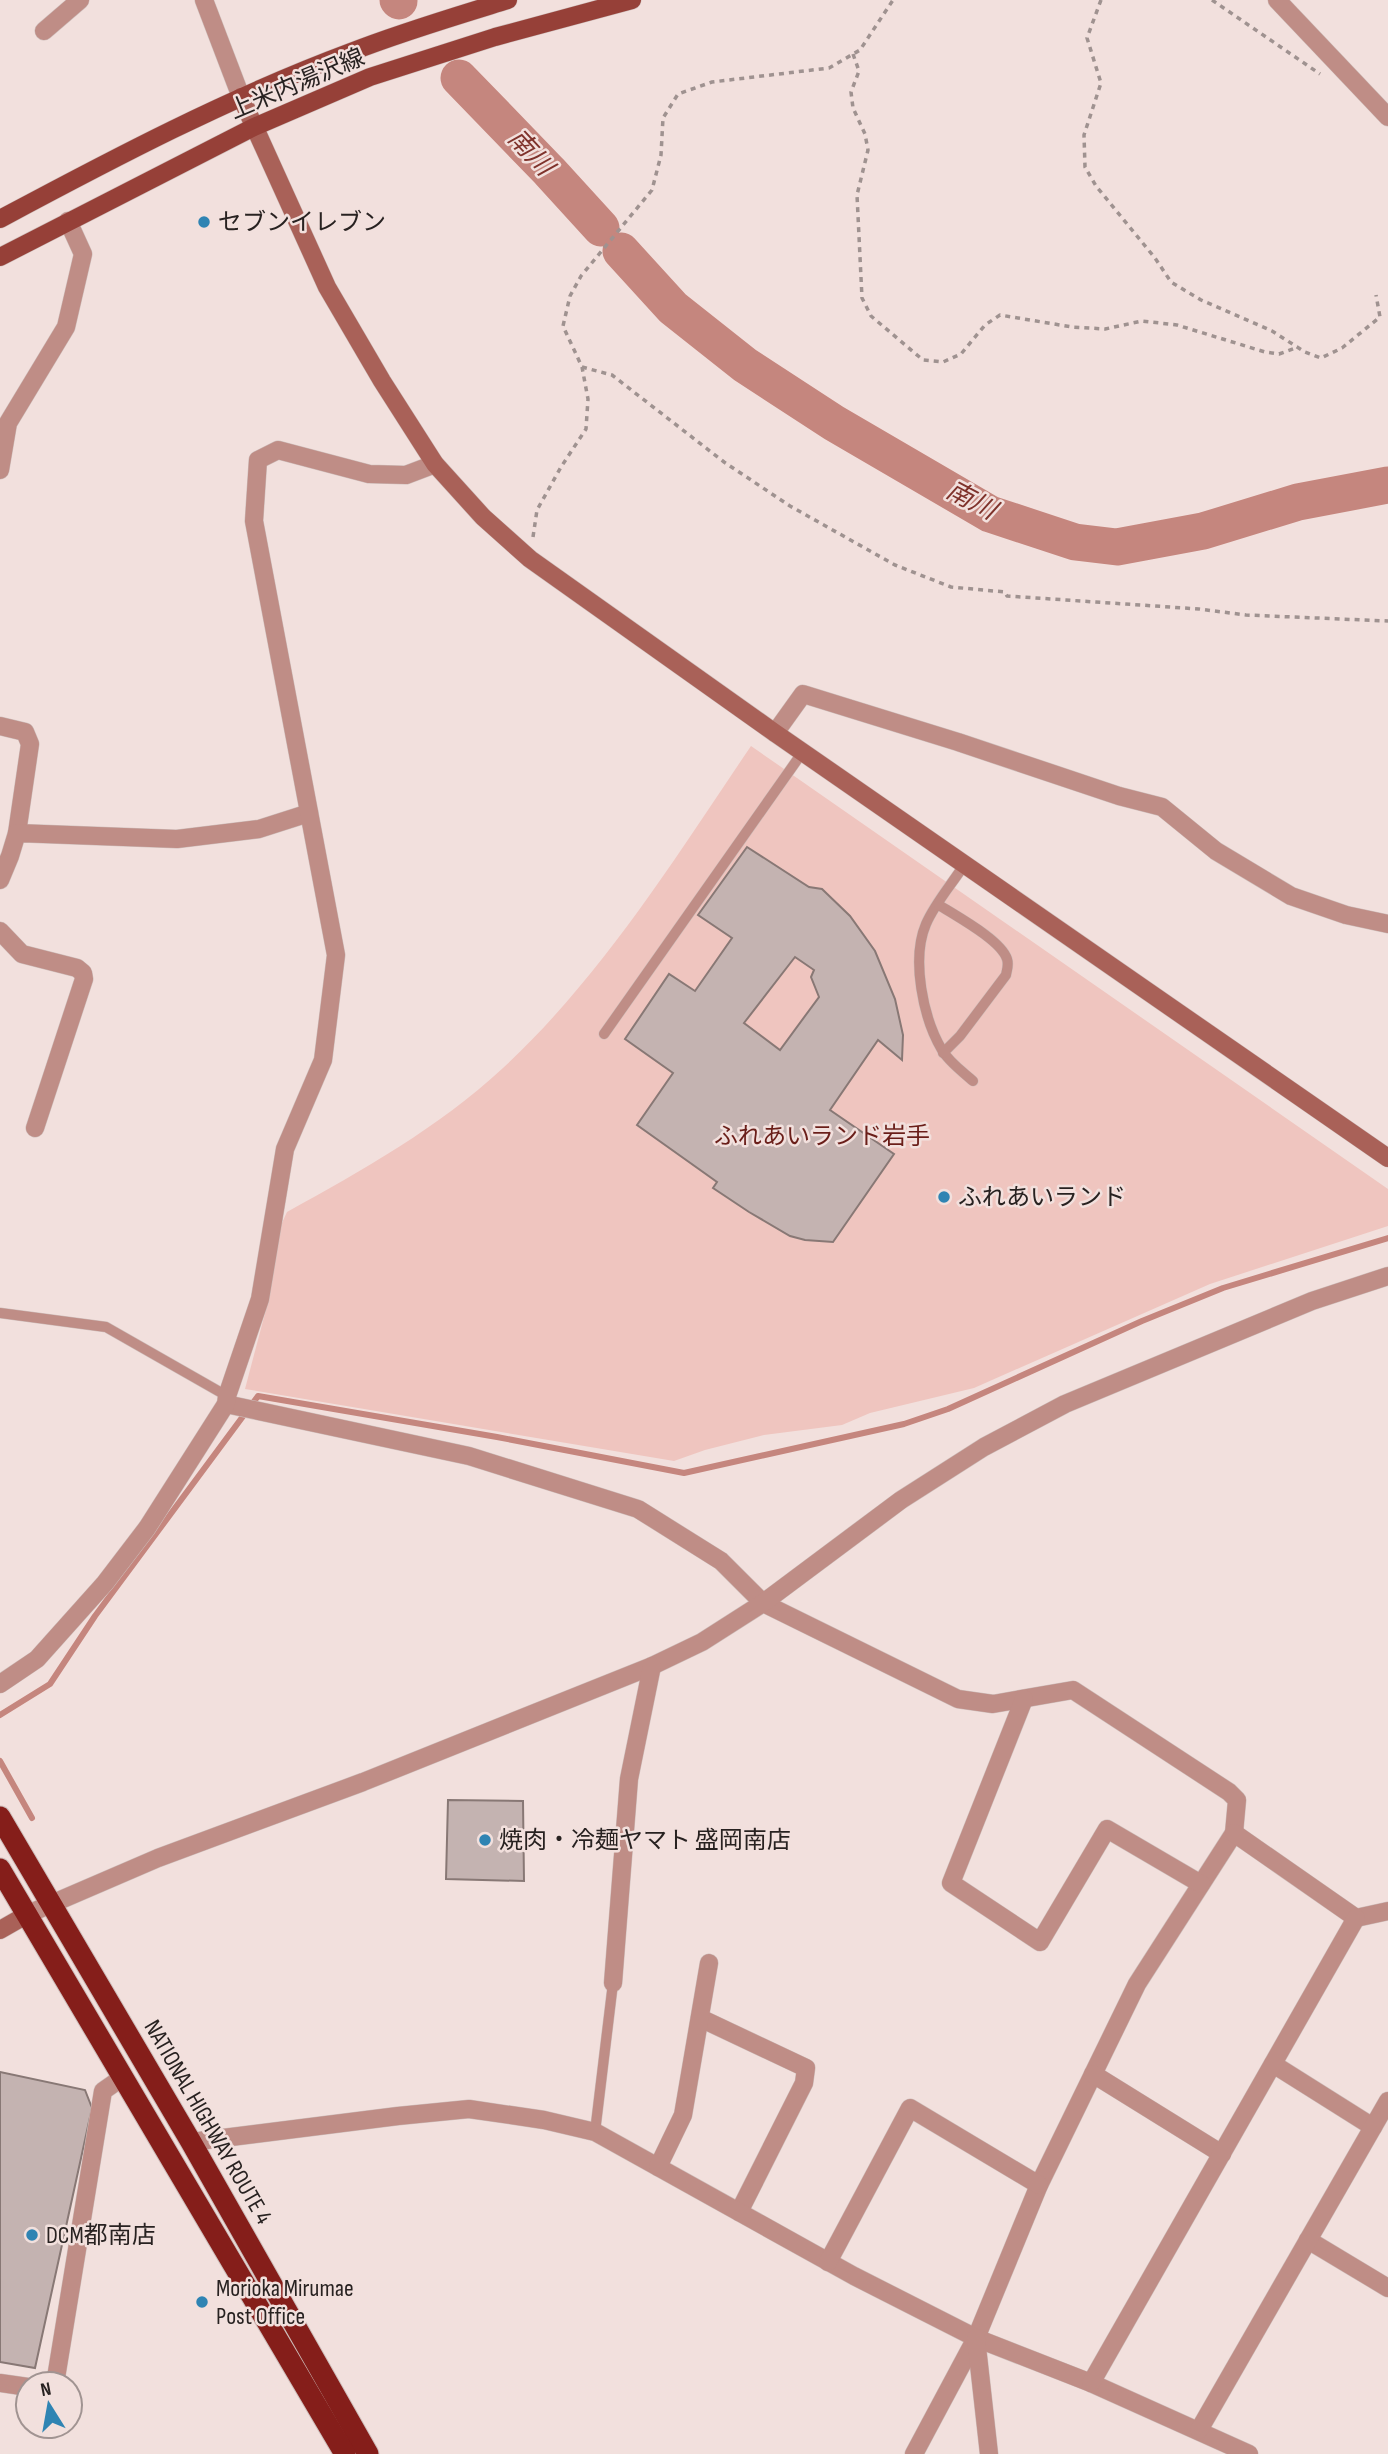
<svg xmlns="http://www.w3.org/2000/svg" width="1388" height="2454" viewBox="0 0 1388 2454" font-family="'Sofia Sans Condensed','Noto Sans JP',sans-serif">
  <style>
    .green { fill: #efc5bf }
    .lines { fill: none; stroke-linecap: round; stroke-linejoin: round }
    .stream { stroke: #c5867e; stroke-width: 6 }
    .river { stroke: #c5867e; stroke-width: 37 }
    .building { fill: #c4b3b1; stroke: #887875; stroke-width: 2; fill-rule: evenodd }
    .lane-casing { stroke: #cebebb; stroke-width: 11 }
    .street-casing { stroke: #cebebb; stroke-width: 19 }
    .secondary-casing { stroke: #cebebb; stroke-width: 19 }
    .primary-casing { stroke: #cebebb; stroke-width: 19 }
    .highway-casing { stroke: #cebebb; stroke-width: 23 }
    .path { stroke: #9f9290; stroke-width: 3.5; stroke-dasharray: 5 5; stroke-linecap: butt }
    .lane { stroke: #bf8d86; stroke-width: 10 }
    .street { stroke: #bf8d86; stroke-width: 18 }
    .secondary { stroke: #a96158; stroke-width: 18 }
    .primary { stroke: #964038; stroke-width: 18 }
    .highway { stroke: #851e1a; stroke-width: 21 }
    .poi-dot { fill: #2f84b3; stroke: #f2e0dd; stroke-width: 2.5 }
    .labels { text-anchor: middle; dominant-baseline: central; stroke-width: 5; stroke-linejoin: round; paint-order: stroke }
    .street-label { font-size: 24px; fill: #282221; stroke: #f2e0dd }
    .poi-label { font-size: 24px; fill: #282221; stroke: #f2e0dd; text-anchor: start }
    .park-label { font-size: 24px; fill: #6a1e19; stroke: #f2e0dd }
    .water-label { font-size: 26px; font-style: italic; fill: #7f322b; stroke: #f2e0dd }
  </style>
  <rect width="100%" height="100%" fill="#f2e0dd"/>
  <path class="green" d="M751 746 1388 1189V1226L1210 1284 974 1388 870 1413 842 1425 764 1435 705 1450 674 1461 245 1389 269 1298 281 1225 287 1212C363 1170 438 1128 503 1068 603 975 675 858 751 746Z"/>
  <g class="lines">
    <g class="stream">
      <polyline points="0,1715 50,1684 95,1616 258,1396 497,1437 684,1473 904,1424 948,1409 1142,1321 1223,1288 1388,1238"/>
      <polyline points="0,1761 32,1818"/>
    </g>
    <g class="river">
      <polyline points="398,0 399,1"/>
      <polyline points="459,78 549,171 601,228"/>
      <polyline points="621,251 673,308 745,365 834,423 990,514 1075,542 1117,547 1203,531 1298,502 1388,485"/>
    </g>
  </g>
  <g class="building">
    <path d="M747 847 809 887 822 889 850 916 875 951 895 999 903 1035 902 1060 878 1040 830 1110 894 1154 833 1242 805 1240 790 1236 749 1212 713 1188 717 1182 637 1125 673 1073 625 1039 669 974 695 991 732 938 698 915ZM795 957 814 970 811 977 819 997 780 1050 744 1023Z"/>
    <polygon points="448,1800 523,1801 524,1881 446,1879"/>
    <polygon points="0,2072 85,2090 92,2108 35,2368 0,2362"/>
  </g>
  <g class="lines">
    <g class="lane-casing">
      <g id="lane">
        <path d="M964 865C952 884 935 903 926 924 911 959 923 1018 942 1050 949 1062 963 1072 973 1081"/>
        <path d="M939 905C956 916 1001 940 1007 959 1009 965 1007 969 1006 975L960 1036 943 1053"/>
        <polyline points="604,1034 802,753"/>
        <polyline points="0,1313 106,1327 227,1396"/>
        <polyline points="595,2132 613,1983"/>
      </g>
    </g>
    <g class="street-casing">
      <g id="street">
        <polyline points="204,0 241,97"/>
        <polyline points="1277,0 1388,117"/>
        <polyline points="44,31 80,0"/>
        <polyline points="0,470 8,423 66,327 83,254 68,221"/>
        <polyline points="0,726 25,732 30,744 17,833"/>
        <polyline points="775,733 803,694 958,742 1119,796 1162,807 1216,851 1291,896 1346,915 1388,924"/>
        <polyline points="0,880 10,856 17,833 177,839 259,829 309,813"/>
        <polyline points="0,931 22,954 77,968 83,973 84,979 35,1128"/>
        <polyline points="226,1404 469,1456 638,1509 721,1561 763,1603 958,1699 993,1704 1073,1690 1229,1792 1237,1800 1234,1833 1137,1984 1039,2185 976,2338 914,2454"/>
        <polyline points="0,1684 37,1659 105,1583 147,1528 226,1404 227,1396 260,1299 285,1149 323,1060 336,955 254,521 258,460 278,450 369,474 406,475 435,464"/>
        <polyline points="1024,1699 951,1883 1040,1942 1107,1829 1201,1884"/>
        <polyline points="1234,1833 1356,1918 1388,1911"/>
        <polyline points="28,1914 158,1858 363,1782 652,1666 702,1642 763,1603 901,1500 984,1447 1065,1404 1312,1301 1388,1276"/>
        <polyline points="613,1983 629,1779 652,1666"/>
        <polyline points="700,2018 806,2068 804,2083 739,2212"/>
        <polyline points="1273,2064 1373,2127"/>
        <polyline points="1093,2074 1222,2154"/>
        <polyline points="191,2142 398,2116 469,2109 544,2120 595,2132 854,2276 976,2338 1091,2383 1249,2454"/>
        <polyline points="658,2167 683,2115 709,1963"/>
        <polyline points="1308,2240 1388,2288"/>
        <polyline points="828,2262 910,2108 1039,2185"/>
        <polyline points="976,2338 989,2454"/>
        <polyline points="0,2383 28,2387"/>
        <polyline points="1091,2383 1356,1918"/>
        <polyline points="55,2384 103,2091 123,2077"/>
        <polyline points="1199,2430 1388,2101"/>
      </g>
    </g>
    <g class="secondary-casing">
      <g id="secondary">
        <polyline points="241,97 327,287 382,381 435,464 483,517 530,559 775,733 1388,1158"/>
        <polyline points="0,1930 28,1914"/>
      </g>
    </g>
    <g class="primary-casing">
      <g id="primary">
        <path d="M0 219C114 158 230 97 351 52 402 32 456 16 508 0"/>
        <polyline points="0,257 254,127 370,77 495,37 632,0"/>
      </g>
    </g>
    <g class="highway-casing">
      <g id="highway">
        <polyline points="0,1817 191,2142 368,2454"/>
        <polyline points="0,1869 345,2454"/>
      </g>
    </g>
    <g class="path">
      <polyline points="1101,0 1087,38 1101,83 1084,135 1085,167 1096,186 1155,258 1171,282 1201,300 1272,331 1305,352 1321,358 1342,348 1380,317 1376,295"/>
      <polyline points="1212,0 1320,74"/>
      <polyline points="853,54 859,71 851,92 853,108 865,134 868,150 857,195 862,298 871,316 923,360 943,362 961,354 985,325 1000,315 1072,327 1105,329 1142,321 1177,325 1265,352 1279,354 1298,347"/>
      <polyline points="582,367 612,375 724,462 790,506 895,565 951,587 1005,592 1007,596 1199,609 1246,615 1388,621"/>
      <polyline points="533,537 537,510 561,467 586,429 588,399 582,367 563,326 570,296 581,276 652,190 661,155 663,118 678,94 712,82 829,68 860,50 893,0"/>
    </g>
    <use href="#lane" class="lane"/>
    <use href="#street" class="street"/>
    <use href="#secondary" class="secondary"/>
    <use href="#primary" class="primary"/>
    <use href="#highway" class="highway"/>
  </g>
  <g class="poi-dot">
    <circle cx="204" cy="222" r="7"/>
    <circle cx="944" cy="1197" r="7"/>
    <circle cx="485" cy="1840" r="7"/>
    <circle cx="32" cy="2235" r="7"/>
    <circle cx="202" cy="2302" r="7"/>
  </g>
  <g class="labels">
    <g class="street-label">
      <text transform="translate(297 84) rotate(-23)">上米内湯沢線</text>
      <text transform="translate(208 2122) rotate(60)">NATIONAL HIGHWAY ROUTE 4</text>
    </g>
    <g class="poi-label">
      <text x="218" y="222">セブンイレブン</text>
      <text x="958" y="1197">ふれあいランド</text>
      <text x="499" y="1840">焼肉・冷麺ヤマト 盛岡南店</text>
      <text x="46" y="2235">DCM都南店</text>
      <text x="216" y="2288">Morioka Mirumae<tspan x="216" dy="28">Post Office</tspan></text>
    </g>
    <g class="park-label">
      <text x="822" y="1136">ふれあいランド岩手</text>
    </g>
    <g class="water-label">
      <text transform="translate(530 153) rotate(47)">南川</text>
      <text transform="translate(971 501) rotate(28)">南川</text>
    </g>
  </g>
  <g transform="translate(49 2405) rotate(349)"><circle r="33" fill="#f2e0dd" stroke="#a19492" stroke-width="2"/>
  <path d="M0-5L12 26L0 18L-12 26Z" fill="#2f84b3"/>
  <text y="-10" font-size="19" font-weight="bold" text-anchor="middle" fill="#282221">N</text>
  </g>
</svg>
